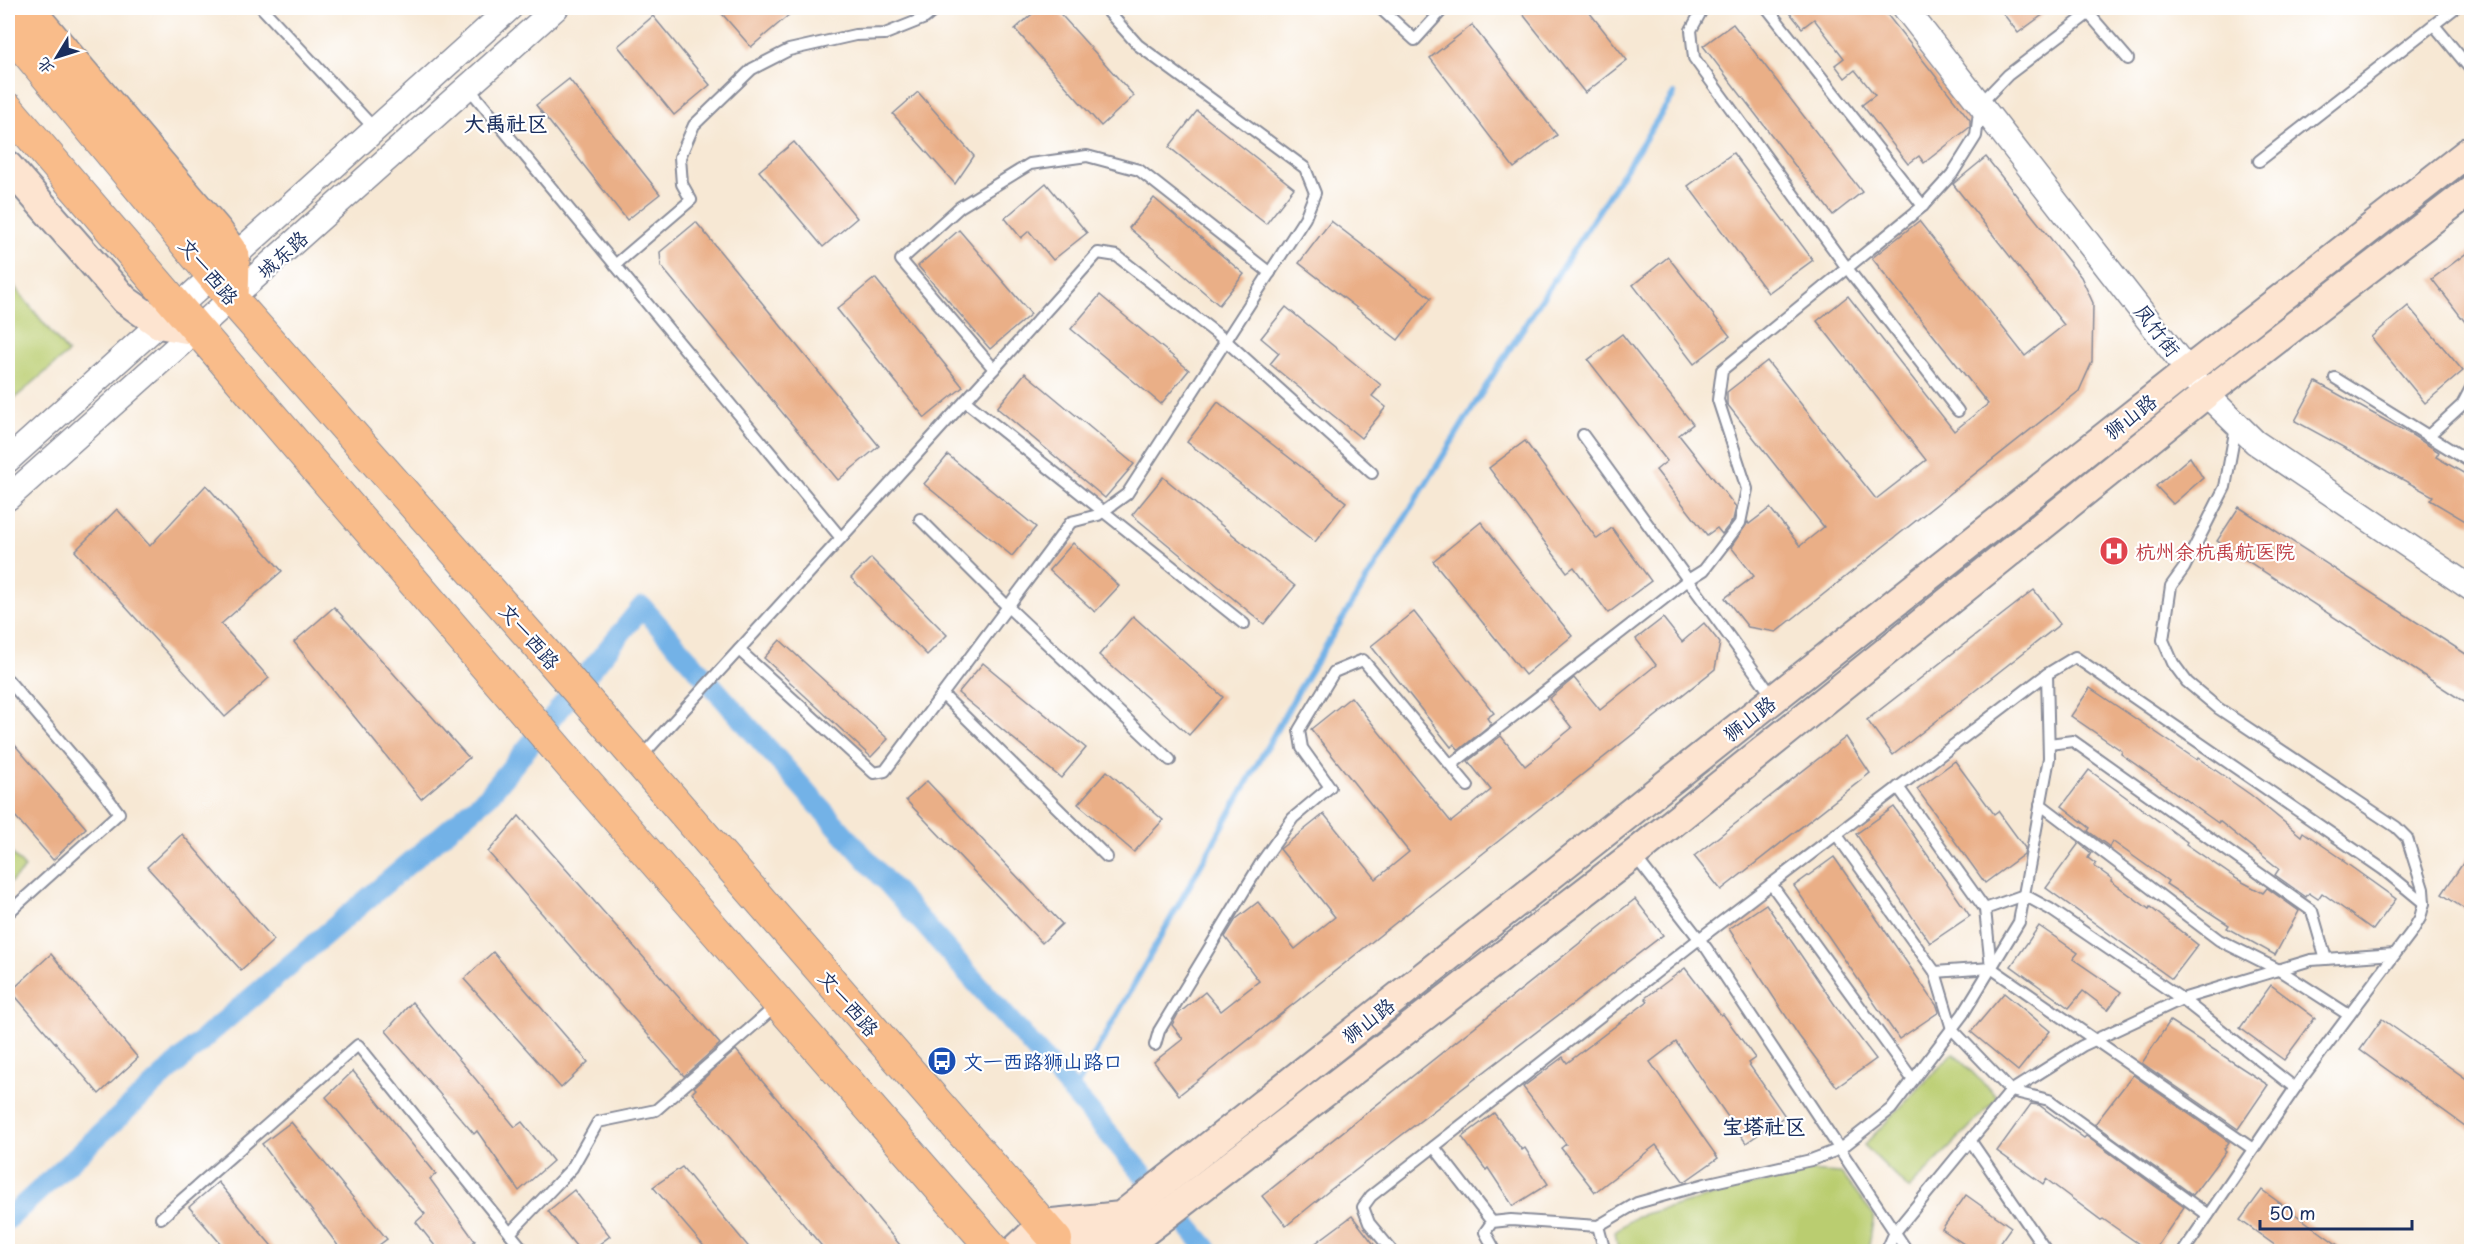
<svg xmlns="http://www.w3.org/2000/svg" width="2479" height="1259" viewBox="0 0 2479 1259" font-family="'Playpen Sans','LXGW WenKai TC',sans-serif">
  <style>
    .green { fill: #bacd70; stroke: #6a7e67; stroke-width: 1.5 }
    .lines { fill: none; stroke-linecap: round; stroke-linejoin: round }
    .stream { stroke: #73b2e7; stroke-width: 6 }
    .canal { stroke: #73b2e7; stroke-width: 21 }
    .building { fill: #eaaf87 }
    .service-casing { stroke: #898c99; stroke-width: 14 }
    .tertiary-casing { stroke: #898c99; stroke-width: 27 }
    .secondary-casing { stroke: #898c99; stroke-width: 32 }
    .primary-casing { stroke: #898c99; stroke-width: 34 }
    .trunk-casing { stroke: #898c99; stroke-width: 36 }
    .service { stroke: #fff; stroke-width: 10 }
    .tertiary { stroke: #fff; stroke-width: 24 }
    .secondary { stroke: #fde4d0; stroke-width: 28 }
    .primary { stroke: #f9bc8a; stroke-width: 32 }
    .trunk { stroke: #f9bc8a; stroke-width: 33 }
    .labels { text-anchor: middle; dominant-baseline: central; stroke-width: 4.5; stroke-linejoin: round; paint-order: stroke }
    .street-label { font-size: 20px; fill: #1b2f5e; stroke: #fff }
    .health-label { font-size: 20px; fill: #be3a42; stroke: #fff; text-anchor: start }
    .transit-label { font-size: 20px; fill: #164399; stroke: #fff; text-anchor: start }
    .neighbourhood-label { font-size: 21px; font-weight: bold; fill: #1b2f5e; stroke: #fff }
  </style>
  <rect width="100%" height="100%" fill="#fff"/>
  <filter id="ink" filterUnits="userSpaceOnUse"><feTurbulence type="fractalNoise" baseFrequency=".0167" numOctaves="2"/><feDisplacementMap in="SourceGraphic" scale="12" xChannelSelector="R" yChannelSelector="G"/><feConvolveMatrix kernelMatrix="1 2 1 2 8 2 1 2 1" color-interpolation-filters="sRGB"/></filter>
  <filter id="wash" filterUnits="userSpaceOnUse"><feTurbulence type="fractalNoise" baseFrequency=".008" numOctaves="4" result="noise"/><feDisplacementMap in="SourceGraphic" scale="24" xChannelSelector="R" yChannelSelector="G"/><feGaussianBlur stdDeviation="1.35" result="paint"/><feColorMatrix in="noise" values="0 0 0 0 0 0 0 0 0 0 0 0 0 0 0 0 0 1.4 0 .05"/><feComposite in="paint" operator="in"/></filter>
  <g filter="url(#wash)">
    <rect width="100%" height="100%" fill="#f7e8d4"/>
    <g class="green">
      <polygon points="8,279 68,353 8,404"/>
      <polygon points="8,849 25,868 8,885"/>
      <polygon points="1953,1053 1998,1098 1909,1189 1864,1145"/>
      <polygon points="1806,1171 1841,1173 1874,1215 1868,1251 1619,1252 1618,1250 1615,1231 1637,1216"/>
    </g>
    <g class="lines">
      <polyline class="stream" points="1073,1093 1300,688 1496,370 1674,94"/>
      <polyline class="canal" points="8,1219 210,1033 489,795 642,607 1051,1067 1210,1252"/>
    </g>
    <g id="blocks">
      <g class="building">
        <polygon points="717,8 797,8 751,47"/>
        <polygon points="1039,8 1055,8 1134,96 1101,126 1015,29"/>
        <polygon points="1518,8 1586,8 1627,60 1585,93"/>
        <polygon points="1786,8 1882,8 1970,120 1970,127 1924,163 1919,156 1908,164 1862,105 1875,95 1855,70 1845,78 1835,65 1844,58 1814,19 1802,28"/>
        <polygon points="1999,8 2052,8 2018,33"/>
        <polygon points="653,16 710,85 674,115 618,46"/>
        <polygon points="1733,24 1862,192 1833,215 1703,46"/>
        <polygon points="1472,25 1557,135 1514,168 1430,58"/>
        <polygon points="569,79 660,194 627,220 536,105"/>
        <polygon points="918,92 974,156 955,184 893,114"/>
        <polygon points="1197,111 1294,188 1266,224 1169,147"/>
        <polygon points="794,142 857,218 823,247 759,171"/>
        <polygon points="1733,153 1813,260 1768,293 1688,186"/>
        <polygon points="1986,157 2081,277 2093,303 2092,362 2079,391 1776,632 1748,627 1725,598 1754,576 1731,547 1748,522 1749,524 1770,508 1800,546 1824,527 1727,404 1727,392 1767,361 1876,499 1926,460 1817,321 1848,296 1954,431 1988,404 1872,258 1919,221 2025,356 2064,325 1953,184"/>
        <polygon points="1046,183 1087,233 1053,260 1029,231 1021,238 1005,218"/>
        <polygon points="1154,198 1244,274 1219,305 1129,228"/>
        <polygon points="1331,221 1431,298 1398,340 1299,263"/>
        <polygon points="696,222 879,446 838,480 661,266 660,252"/>
        <polygon points="959,230 1031,314 990,349 918,266"/>
        <polygon points="2472,249 2472,331 2432,279"/>
        <polygon points="1668,257 1730,336 1694,364 1633,285"/>
        <polygon points="875,278 963,387 925,418 837,309"/>
        <polygon points="1100,295 1189,370 1161,404 1071,329"/>
        <polygon points="2408,306 2463,371 2425,403 2371,337"/>
        <polygon points="1286,307 1381,385 1372,396 1386,407 1361,438 1270,364 1279,353 1261,338"/>
        <polygon points="1622,334 1693,424 1679,435 1736,507 1733,520 1722,534 1717,528 1707,535 1656,470 1667,461 1588,360"/>
        <polygon points="1025,373 1134,464 1105,498 997,408"/>
        <polygon points="2316,382 2412,435 2439,452 2436,457 2472,478 2472,525 2430,500 2433,496 2295,421"/>
        <polygon points="1218,402 1346,502 1315,542 1187,442"/>
        <polygon points="1525,441 1597,539 1612,528 1651,581 1608,613 1574,567 1567,572 1489,468"/>
        <polygon points="948,455 1036,527 1012,556 924,484"/>
        <polygon points="2190,457 2203,478 2173,504 2156,486"/>
        <polygon points="1163,477 1295,586 1264,624 1132,515"/>
        <polygon points="206,485 282,571 221,624 269,678 225,717 75,551 117,509 150,546"/>
        <polygon points="2239,507 2472,658 2472,707 2217,541"/>
        <polygon points="1481,522 1572,636 1525,675 1433,561"/>
        <polygon points="1073,543 1119,586 1095,612 1049,570"/>
        <polygon points="871,558 947,635 927,655 851,578"/>
        <polygon points="2034,590 2060,624 1893,755 1867,720"/>
        <polygon points="334,607 469,758 421,799 294,642"/>
        <polygon points="1414,612 1494,713 1487,718 1491,724 1459,750 1454,744 1451,747 1371,646"/>
        <polygon points="1133,616 1223,697 1189,735 1099,655"/>
        <polygon points="1663,618 1682,642 1704,623 1720,643 1715,669 1179,1095 1154,1062 1183,1039 1172,1025 1178,1014 1205,992 1221,1011 1259,981 1225,937 1236,919 1258,902 1295,949 1335,917 1280,849 1324,814 1376,879 1409,852 1311,729 1351,697 1451,822 1491,790 1468,761 1501,736 1525,766 1572,728 1549,699 1574,678 1600,710 1656,665 1636,639"/>
        <polygon points="780,640 888,739 871,757 764,658"/>
        <polygon points="983,663 1086,748 1061,778 958,693"/>
        <polygon points="2090,688 2197,760 2198,758 2251,795 2301,836 2303,832 2344,860 2343,861 2396,899 2373,930 2322,893 2318,899 2309,893 2306,897 2275,875 2279,869 2219,821 2218,823 2121,754 2122,751 2071,716"/>
        <polygon points="8,737 86,828 53,860 8,808"/>
        <polygon points="1846,737 1870,773 1721,890 1694,856"/>
        <polygon points="1955,761 1994,814 1998,811 2025,848 2024,854 1985,883 1917,789"/>
        <polygon points="2089,770 2187,842 2186,844 2237,879 2263,893 2267,888 2299,911 2275,955 2227,928 2229,925 2166,884 2168,881 2112,841 2109,847 2107,845 2088,831 2090,828 2062,806"/>
        <polygon points="1107,771 1163,820 1134,852 1078,804"/>
        <polygon points="927,781 1062,924 1042,943 906,800"/>
        <polygon points="1894,807 1970,916 1930,943 1856,834"/>
        <polygon points="519,816 720,1044 684,1076 488,852"/>
        <polygon points="182,834 274,940 241,970 147,867"/>
        <polygon points="2079,843 2091,853 2088,858 2096,864 2094,866 2112,879 2111,881 2149,909 2150,907 2198,945 2172,979 2046,888"/>
        <polygon points="2472,850 2472,914 2442,894"/>
        <polygon points="1834,857 1937,1006 1939,1012 1899,1039 1794,886"/>
        <polygon points="1635,899 1663,935 1330,1190 1286,1226 1262,1196"/>
        <polygon points="1766,904 1837,1008 1876,1059 1837,1087 1799,1036 1729,929"/>
        <polygon points="2039,926 2078,953 2073,959 2121,992 2108,1010 2083,991 2069,1008 2011,966"/>
        <polygon points="493,952 588,1062 561,1088 464,979"/>
        <polygon points="51,954 138,1058 99,1094 11,991"/>
        <polygon points="1685,968 1721,1015 1723,1014 1755,1058 1748,1063 1785,1116 1746,1143 1676,1042 1650,1062 1718,1158 1684,1182 1656,1145 1595,1192 1561,1148 1566,1144 1523,1087 1563,1057 1567,1063 1648,1001 1645,998"/>
        <polygon points="2271,985 2315,1018 2284,1060 2240,1028"/>
        <polygon points="2004,993 2050,1031 2018,1071 1971,1032"/>
        <polygon points="412,1002 515,1127 522,1122 553,1161 519,1191 477,1131 474,1134 386,1031"/>
        <polygon points="2382,1019 2472,1083 2472,1131 2360,1050"/>
        <polygon points="2170,1021 2268,1085 2238,1129 2142,1063"/>
        <polygon points="736,1050 905,1251 826,1251 692,1093 696,1089 694,1087"/>
        <polygon points="353,1071 436,1174 430,1179 475,1241 464,1251 439,1251 416,1222 425,1214 326,1097"/>
        <polygon points="2133,1075 2229,1142 2224,1149 2226,1151 2193,1195 2095,1124"/>
        <polygon points="2031,1104 2039,1105 2084,1138 2086,1136 2184,1207 2154,1251 2149,1251 2103,1219 2101,1220 2046,1179 2043,1184 1997,1151"/>
        <polygon points="1494,1113 1522,1150 1525,1148 1548,1184 1513,1206 1488,1168 1486,1170 1462,1137"/>
        <polygon points="291,1122 387,1239 371,1251 342,1251 262,1144"/>
        <polygon points="682,1167 752,1251 708,1251 653,1187"/>
        <polygon points="218,1182 276,1251 227,1251 189,1207"/>
        <polygon points="574,1190 610,1236 590,1251 580,1251 548,1211"/>
        <polygon points="2262,1190 2346,1251 2283,1251 2240,1220"/>
        <polygon points="1966,1195 2011,1227 1994,1251 1974,1251 1942,1229"/>
        <polygon points="1352,1216 1379,1251 1305,1251"/>
      </g>
    </g>
  </g>
  <g filter="url(#ink)">
    <use href="#blocks" fill-opacity="0" stroke="#898c99" stroke-width="1.5"/>
    <g class="lines">
      <g class="service-casing">
        <g id="service">
          <polyline points="262,8 374,128"/>
          <polyline points="1380,8 1415,40 1444,8"/>
          <polyline points="1703,8 1691,30 1694,58 1847,268 1958,411"/>
          <polyline points="1767,8 1923,206"/>
          <polyline points="2084,8 2128,59"/>
          <polyline points="2434,25 2472,71"/>
          <polyline points="468,87 841,538 641,757"/>
          <polyline points="2259,161 2455,8"/>
          <polyline points="615,265 691,200 682,184 680,157 694,125 752,69 789,50 855,35 885,34 925,18 937,8"/>
          <polyline points="994,369 1098,253 1117,256 1226,341 1372,473"/>
          <polyline points="2335,378 2472,463"/>
          <polyline points="965,401 1244,624"/>
          <polyline points="1583,435 1773,697"/>
          <polyline points="2428,436 2462,405 2472,386"/>
          <polyline points="920,519 1008,607 1170,760"/>
          <polyline points="841,538 994,369 901,260 960,207 1030,164 1087,156 1139,170 1270,273"/>
          <polyline points="739,650 874,773 885,771 1071,522 1098,515 1127,494 1305,218 1315,193 1305,168 1138,45 1105,8"/>
          <polyline points="8,680 101,789 119,813 8,913"/>
          <polyline points="943,695 1107,857"/>
          <polyline points="2049,744 2073,741 2312,911 2326,959"/>
          <polyline points="1451,765 1688,580 1704,570 1740,523 1747,489 1718,400 1722,370 1923,206 1952,174 1976,136 1980,104 2008,75 2096,8"/>
          <polyline points="1898,787 1985,909 1991,968 2253,1149"/>
          <polyline points="2040,804 2219,940 2279,970 2349,1015"/>
          <polyline points="1836,834 1935,972 1991,968"/>
          <polyline points="1634,855 1707,949 1908,1252"/>
          <polyline points="1771,884 1913,1080"/>
          <polyline points="1985,909 2024,895 2050,909 2182,999 2295,1088"/>
          <polyline points="1935,972 1952,1029 2011,1091 2049,1100 2208,1215"/>
          <polyline points="1155,1045 1159,1031 1261,863 1293,818 1330,787 1302,748 1299,730 1334,672 1363,660 1468,786"/>
          <polyline points="1970,1140 2047,1252"/>
          <polyline points="1434,1147 1492,1222"/>
          <polyline points="161,1218 358,1045 525,1252"/>
          <polyline points="510,1233 572,1168 598,1122 656,1110 776,1006"/>
          <polyline points="1393,1252 1369,1223 1363,1207 1371,1196 1699,939 2047,674"/>
          <polyline points="1496,1252 1485,1232 1492,1222 1511,1220 1598,1226"/>
          <polyline points="1605,1252 1598,1226 1637,1203 1705,1184 1811,1160 1840,1149 1891,1109 1963,1014 2019,922 2049,758 2047,674 2075,657 2384,870 2424,903"/>
          <polyline points="1886,1252 1895,1232 2011,1091 2082,1046 2182,999 2311,960 2395,954"/>
          <polyline points="2183,1252 2302,1078 2413,930 2420,918 2424,903 2423,889 2407,838 2396,827 2218,708 2187,682 2173,663 2163,640 2171,586 2184,568 2225,487 2236,427"/>
        </g>
      </g>
      <g class="tertiary-casing">
        <g id="tertiary">
          <polyline points="1905,8 2206,394 2255,442 2472,589"/>
          <polyline points="8,460 510,8"/>
          <polyline points="8,498 556,8"/>
        </g>
      </g>
      <g class="secondary-casing">
        <g id="secondary">
          <polyline points="8,166 125,300 159,324 197,331"/>
          <polyline points="1013,1252 1043,1224 1121,1216 2189,370 2472,149"/>
          <path d="M1043 1252C1071 1228 1104 1234 1139 1236L1633 855 2206 394 2472 189"/>
        </g>
      </g>
      <g class="primary-casing">
        <g id="primary">
          <polyline points="8,29 232,299 546,654 1056,1240"/>
          <polyline points="8,109 581,777 996,1252"/>
        </g>
      </g>
      <g class="trunk-casing">
        <polyline id="trunk" points="26,8 217,233 233,256 232,299"/>
      </g>
      <use href="#service" class="service"/>
      <use href="#tertiary" class="tertiary"/>
      <use href="#secondary" class="secondary"/>
      <use href="#primary" class="primary"/>
      <use href="#trunk" class="trunk"/>
    </g>
  </g>
  <defs>
    <g id="hospital-disc" transform="scale(1.5)"><circle r="9.5" fill="#e0444e" stroke="#fff"/><path d="M-5-5h3v3.5h4V-5h3V5h-3V1.5h-4V5h-3Z" fill="#fff"/></g>
    <g id="bus-disc" transform="scale(1.5)"><circle r="9.5" fill="#1a4fb4" stroke="#fff"/><path d="M-5-6H5V4H4V6H2V4H-2V6H-4V4H-5ZM-3.5-4V0h7V-4ZM-3.5 1.2v1.5H-2V1.2ZM2 1.2v1.5H3.5V1.2Z" fill="#fff"/></g>
  </defs>
  <g fill-rule="evenodd">
    <use href="#hospital-disc" x="2114" y="551"/>
    <use href="#bus-disc" x="942" y="1061"/>
  </g>
  <g class="labels">
    <g class="street-label">
      <text transform="translate(282 254) rotate(-42)">城东路</text>
      <text transform="translate(209 271) rotate(50)">文一西路</text>
      <text transform="translate(2158 330) rotate(52)">凤竹街</text>
      <text transform="translate(2130 416) rotate(-38)">狮山路</text>
      <text transform="translate(530 636) rotate(49)">文一西路</text>
      <text transform="translate(1749 718) rotate(-38)">狮山路</text>
      <text transform="translate(849 1003) rotate(49)">文一西路</text>
      <text transform="translate(1368 1020) rotate(-38)">狮山路</text>
    </g>
    <g class="health-label">
      <text x="2135" y="551">杭州余杭禹航医院</text>
    </g>
    <g class="transit-label">
      <text x="963" y="1061">文一西路狮山路口</text>
    </g>
    <g class="neighbourhood-label">
      <text x="506" y="122">大禹社区</text>
      <text x="1764" y="1125">宝塔社区</text>
    </g>
  </g>
  <rect width="2479" height="1259" fill="none" stroke="#fff" stroke-width="30"/>
  <g transform="translate(57 57) rotate(232)" stroke="#ffffff" stroke-width="4.5" paint-order="stroke">
  <path d="M0-4.5L10 22L0 15L-10 22Z" fill="#1b2f5e"/>
  <text y="-9" font-size="16" font-weight="bold" text-anchor="middle" fill="#1b2f5e">北</text>
  </g>
  <path d="M2260 1220v9h152v-9" fill="none" stroke="#1b2f5e" stroke-width="3"/>
  <text x="2269" y="1220" font-size="18" fill="#1b2f5e" stroke="#ffffff" stroke-width="4.5" paint-order="stroke">50 m</text>
</svg>
